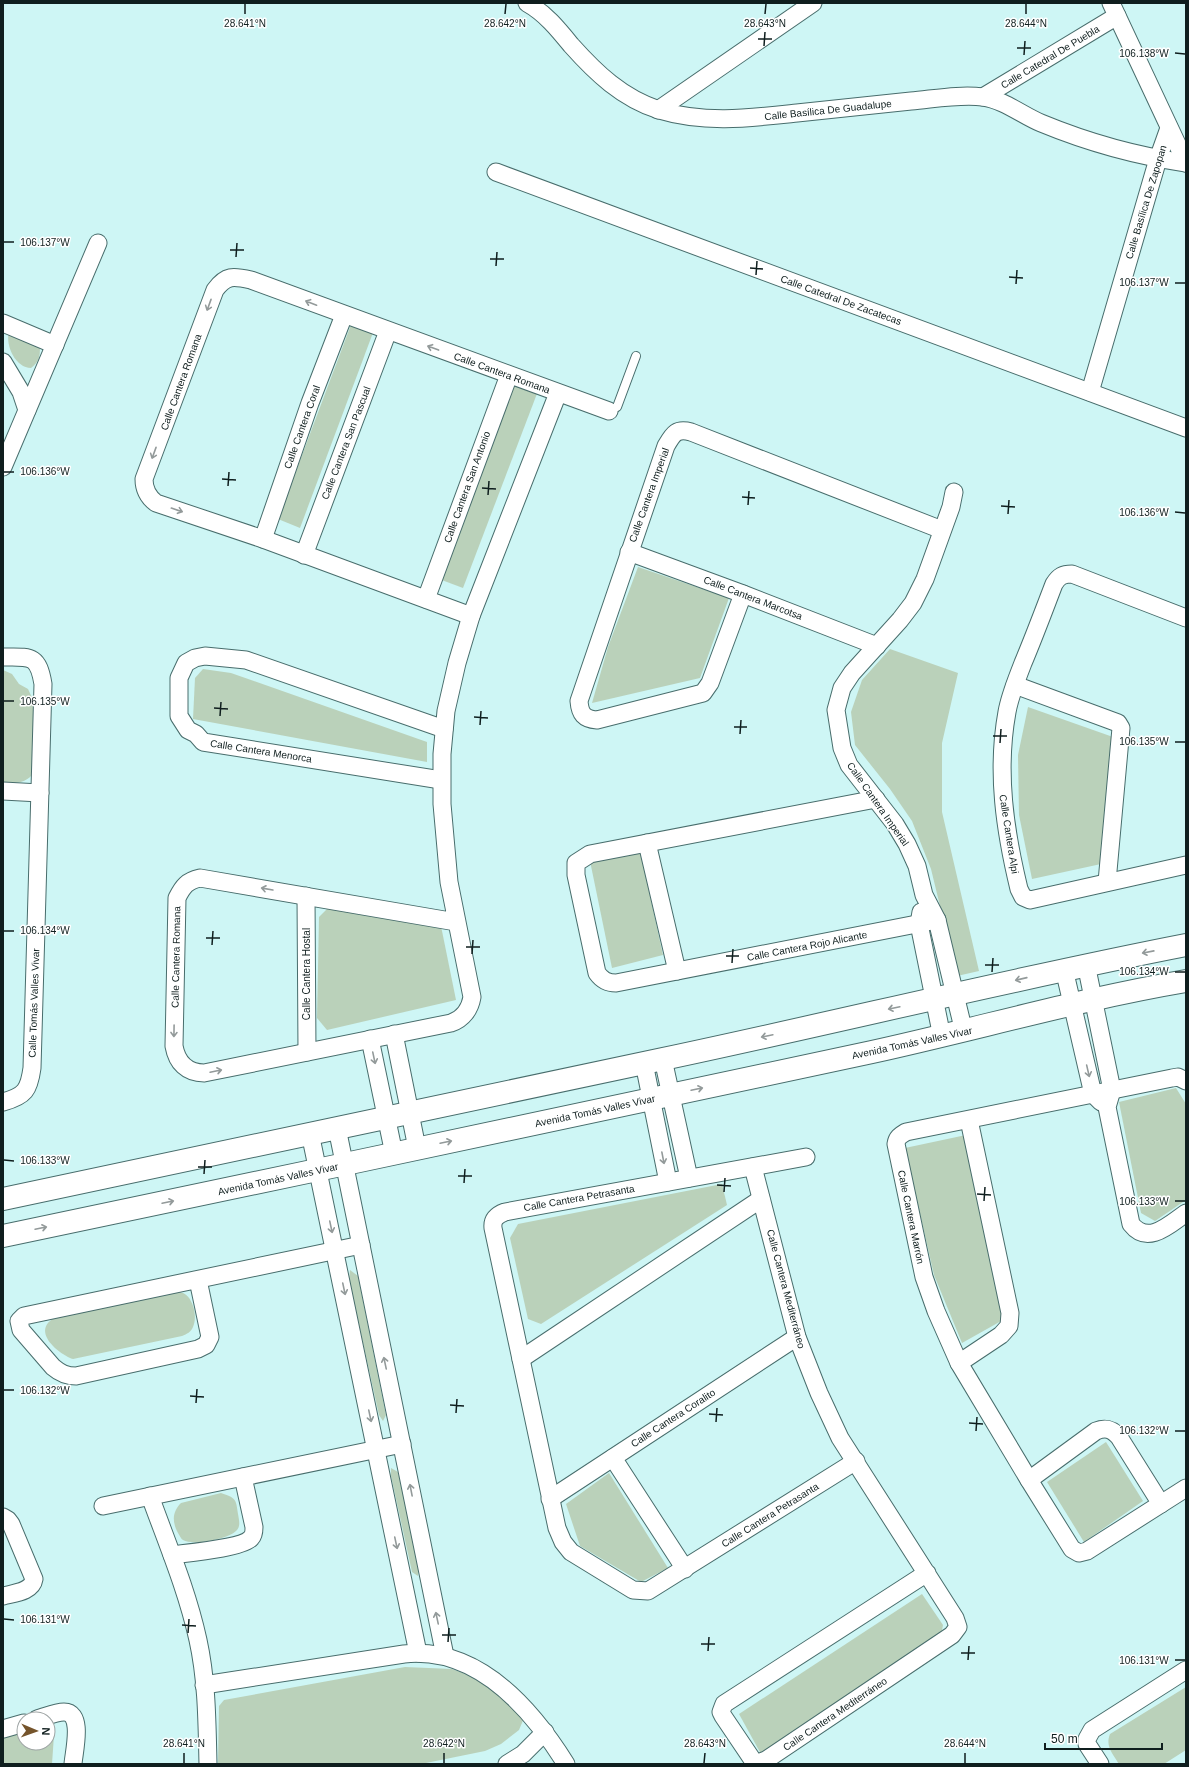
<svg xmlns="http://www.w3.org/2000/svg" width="1189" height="1767" viewBox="0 0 1189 1767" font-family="Arial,sans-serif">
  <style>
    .green { fill: #bad1ba }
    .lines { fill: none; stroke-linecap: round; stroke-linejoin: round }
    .lane-casing { stroke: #486d6c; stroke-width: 10 }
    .street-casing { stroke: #486d6c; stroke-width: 19 }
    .secondary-casing { stroke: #486d6c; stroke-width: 24 }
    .lane { stroke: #fff; stroke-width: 8 }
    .street { stroke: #fff; stroke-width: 17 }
    .secondary { stroke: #fff; stroke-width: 22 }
    .oneway { stroke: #939a9a }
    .ticks { fill: none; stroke: #0f1e1e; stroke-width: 1.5 }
    .labels { text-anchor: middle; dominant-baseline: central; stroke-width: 3; stroke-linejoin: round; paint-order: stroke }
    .street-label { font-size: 10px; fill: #0f1e1e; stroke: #fff }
    .ticks-label { font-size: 10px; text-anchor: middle; fill: #0f1e1e; stroke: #fff; stroke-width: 3; stroke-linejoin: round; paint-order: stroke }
  </style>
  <rect width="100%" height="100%" fill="#cef6f5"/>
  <g class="green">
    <polygon points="352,322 374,330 300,528 278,519"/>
    <path d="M9 332 40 347C40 357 39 362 31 368 16 368 5 346 9 332Z"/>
    <polygon points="514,382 538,391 463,588 439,579"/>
    <polygon points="638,567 729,598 700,678 592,703 608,647"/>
    <polygon points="890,649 958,673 942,743 942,812 979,971 957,976 931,869 912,821 890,789 855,745 851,712 862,680"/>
    <polygon points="203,669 231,673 427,742 427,762 193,719 195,678"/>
    <path d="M3 670 12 674 19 684 28 689 34 702 32 775C24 784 15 783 3 783Z"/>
    <polygon points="1028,707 1113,737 1101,864 1032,879 1019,815 1018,755"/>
    <polygon points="640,850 663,955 612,968 590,861"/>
    <polygon points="331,905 441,926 456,1000 327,1030 317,1018 319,917"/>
    <polygon points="1176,1088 1186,1104 1186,1200 1155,1221 1141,1213 1119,1102"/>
    <polygon points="966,1135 1003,1320 962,1343 934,1275 905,1148"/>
    <polygon points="722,1184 727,1205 541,1324 528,1319 510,1238 518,1224"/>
    <polygon points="350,1270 358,1276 386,1415 383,1421 379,1415 349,1280"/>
    <path d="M174 1291C177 1292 180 1292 183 1293 193 1297 198 1317 193 1327 191 1332 187 1334 182 1336L73 1359C57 1353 30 1330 56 1317Z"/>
    <polygon points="1106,1442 1143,1501 1084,1542 1047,1482"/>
    <polygon points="391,1468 398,1472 419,1566 418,1576 412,1572 391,1476"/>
    <polygon points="609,1473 668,1568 641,1582 580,1546 566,1504"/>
    <path d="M221 1493C236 1498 236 1499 238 1514 239 1520 241 1527 236 1531 228 1539 193 1546 183 1540 181 1539 180 1536 178 1533 172 1522 172 1512 181 1503Z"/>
    <polygon points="922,1594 943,1625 941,1636 761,1754 739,1714"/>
    <polygon points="405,1667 452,1669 479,1679 505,1693 524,1718 519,1730 501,1744 485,1751 421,1764 218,1764 219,1706 224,1700"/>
    <path d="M1186 1687V1750L1164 1764H1119C1113 1754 1105 1746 1110 1734Z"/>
    <polygon points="24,1727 24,1743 48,1743 48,1727 54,1735 52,1764 3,1764 3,1733"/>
  </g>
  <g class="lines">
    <g class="lane-casing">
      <polyline id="lane" points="609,411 617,407 636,356"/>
    </g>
    <g class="street-casing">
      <g id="street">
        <path d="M527 3C545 13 558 29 571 45 596 73 622 98 659 110 705 124 751 118 797 113 835 109 873 105 911 101 934 99 960 94 983 97 1004 100 1022 115 1041 123 1087 142 1137 156 1186 163"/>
        <polyline points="1111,3 1186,163"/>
        <polyline points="983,97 1117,16"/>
        <polyline points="658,110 813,3"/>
        <polyline points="496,172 1186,428"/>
        <polyline points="3,323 55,345"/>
        <polyline points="3,362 21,392 27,410"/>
        <polyline points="1090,392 1158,159 1169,128"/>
        <polyline points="3,467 98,243"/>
        <polyline points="954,492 951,507 925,579 913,603 900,620 852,673 842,688 836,710 842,748 849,765 895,824 907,844 917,866 924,895 937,920 964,1032"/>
        <polyline points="263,539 310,403 344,315"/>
        <polyline points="629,552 743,594 877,646"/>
        <polyline points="304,555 388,331"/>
        <path d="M743 594 710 683 703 693 597 720C584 719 580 714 579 701L666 446C673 434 676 428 691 432L942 530"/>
        <polyline points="426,599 509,375"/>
        <path d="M471 616 263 539 156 503C148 497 144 490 144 479L215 290C226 275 233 276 251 280L609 411"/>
        <path d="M1186 618 1072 574C1063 574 1059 576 1054 584 1044 610 1034 637 1023 663 1017 679 1010 695 1007 712 996 772 1005 831 1019 889L1023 897 1030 900 1186 865"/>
        <path d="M3 657C30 657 38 654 43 684L32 1068C29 1090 25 1096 3 1102"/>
        <polyline points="1015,685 1118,723 1121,728 1107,882"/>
        <polyline points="441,780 203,742 196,734 188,730 179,716 179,678 186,663 195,658 205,656 246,660 444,729"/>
        <polyline points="3,791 40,793"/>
        <path d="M876 799 590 854 576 863V875L597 973C602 980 607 983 616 983L937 920"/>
        <polyline points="647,843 677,971"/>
        <polyline points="306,896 307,1052"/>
        <polyline points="921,912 919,924 942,1037"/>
        <path d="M456 922 200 878C187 881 183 886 177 898L174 1046C177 1063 187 1073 204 1073L451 1023C463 1019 470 1009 472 997L449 882 442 804V754L446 711 457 663 471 616 558 393"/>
        <path d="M1086 964 1112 1090 1107 1107 1131 1224C1148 1246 1170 1224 1186 1213"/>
        <polyline points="1064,969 1093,1094 1101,1102"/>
        <polyline points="394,1034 417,1148"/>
        <polyline points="370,1039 394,1154"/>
        <polyline points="663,1059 689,1178"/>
        <polyline points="644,1063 668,1182"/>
        <path d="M1186 1081 1178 1077 1172 1078 906 1132C901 1135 897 1137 896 1144L924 1277 936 1311 959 1363 1029 1480 1072 1549 1079 1553 1087 1551 1186 1488"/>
        <polyline points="337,1128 445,1656"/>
        <polyline points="310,1133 418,1653"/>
        <path d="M806 1157 505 1212C497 1215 492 1219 493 1228L557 1528 563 1542 571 1552 633 1590 648 1591 856 1461"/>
        <polyline points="753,1167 797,1337 819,1393 840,1438 955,1618 958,1627 952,1635 766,1760 758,1763 754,1762 723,1716 721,1712 724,1704 927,1573"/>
        <path d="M198 1280 210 1337 206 1345 198 1349 76 1376C66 1376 60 1373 53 1367L21 1330 19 1321 24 1316 361 1245"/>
        <polyline points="521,1359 761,1199"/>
        <polyline points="959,1363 1001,1335 1009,1326 1010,1313 969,1120"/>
        <polyline points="613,1458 685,1569"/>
        <path d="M1029 1480 1096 1431C1106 1427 1112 1429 1119 1437L1161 1504"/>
        <path d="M150 1496C167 1543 187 1590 198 1640 207 1681 207 1723 208 1764"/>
        <polyline points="550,1499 797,1337"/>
        <polyline points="103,1506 402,1444"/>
        <path d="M3 1517 8 1520 11 1524 34 1579C32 1592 14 1593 3 1596"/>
        <path d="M172 1555C186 1553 243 1548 251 1538 254 1535 254 1531 254 1527L243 1477"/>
        <path d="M204 1685 404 1654C477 1646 531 1708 566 1764"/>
        <path d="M37 1719C45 1717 55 1712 64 1712 84 1712 74 1751 73 1764"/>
        <polyline points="3,1729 24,1723"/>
        <polyline points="507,1764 523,1754 545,1732"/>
        <polyline points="1100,1764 1087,1744 1087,1739 1092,1730 1186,1670"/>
      </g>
    </g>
    <g class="secondary-casing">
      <g id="secondary">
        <path d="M3 1199C223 1152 443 1106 663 1059 838 1022 1011 979 1186 945"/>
        <path d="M3 1236C293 1176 582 1113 872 1052 977 1029 1080 999 1186 981"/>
      </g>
    </g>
    <use href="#lane" class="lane"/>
    <use href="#street" class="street"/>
    <use href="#secondary" class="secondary"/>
  </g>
  <defs><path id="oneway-shaft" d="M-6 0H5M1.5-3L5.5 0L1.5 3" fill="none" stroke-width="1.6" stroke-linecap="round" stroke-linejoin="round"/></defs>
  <g class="oneway">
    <use href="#oneway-shaft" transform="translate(311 303) rotate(-159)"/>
    <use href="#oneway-shaft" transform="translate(209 305) rotate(110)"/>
    <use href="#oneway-shaft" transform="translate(433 348) rotate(-160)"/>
    <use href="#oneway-shaft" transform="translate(154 453) rotate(110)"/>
    <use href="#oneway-shaft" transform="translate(177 510) rotate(19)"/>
    <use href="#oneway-shaft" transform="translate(267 889) rotate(-170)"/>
    <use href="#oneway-shaft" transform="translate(1148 952) rotate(169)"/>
    <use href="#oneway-shaft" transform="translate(1021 979) rotate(167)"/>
    <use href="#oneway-shaft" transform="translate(894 1008) rotate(168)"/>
    <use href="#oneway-shaft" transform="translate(174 1031) rotate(91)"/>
    <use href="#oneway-shaft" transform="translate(767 1036) rotate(168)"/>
    <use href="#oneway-shaft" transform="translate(374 1058) rotate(78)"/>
    <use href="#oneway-shaft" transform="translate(216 1071) rotate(-12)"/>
    <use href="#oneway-shaft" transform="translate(1088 1071) rotate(77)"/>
    <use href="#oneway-shaft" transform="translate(697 1089) rotate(-12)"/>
    <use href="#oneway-shaft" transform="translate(446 1142) rotate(-12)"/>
    <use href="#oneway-shaft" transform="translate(663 1158) rotate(79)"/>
    <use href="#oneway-shaft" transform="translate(168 1202) rotate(-12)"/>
    <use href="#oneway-shaft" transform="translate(331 1227) rotate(78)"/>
    <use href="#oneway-shaft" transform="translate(41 1228) rotate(-12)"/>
    <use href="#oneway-shaft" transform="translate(344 1289) rotate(78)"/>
    <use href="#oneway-shaft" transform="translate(385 1363) rotate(-102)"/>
    <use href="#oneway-shaft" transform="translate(370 1416) rotate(78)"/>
    <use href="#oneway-shaft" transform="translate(411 1490) rotate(-101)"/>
    <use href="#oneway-shaft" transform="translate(396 1543) rotate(78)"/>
    <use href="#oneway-shaft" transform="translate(437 1618) rotate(-102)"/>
  </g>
  <path class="ticks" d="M245 14V4M505 14 506 4M765 14 766 4M1026 14V4M758 39H772M764 46 765 32M1017 48H1031M1175 53 1185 54M1024 55 1025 41M4 242H14M230 250H244M236 257 237 243M490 259H504M496 266 497 252M750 268 763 269M756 275 757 261M1009 277 1023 278M1175 283H1185M1016 284 1017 270M4 472H14M222 479 236 480M228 486 229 472M482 488 496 489M488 495 489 481M742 497 755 498M748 505 749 491M1001 506 1015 507M1175 512 1185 513M1008 514 1009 500M4 701H14M214 708 228 709M220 716 221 702M474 717 488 718M480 725 481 711M734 727H747M740 734 741 720M993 736H1007M1175 742H1185M1000 743 1001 729M4 931H14M206 938H220M212 945 213 931M466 947H480M472 954 473 940M726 956H739M732 963 733 949M985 965H999M992 972 993 958M1175 972H1185M4 1160 14 1161M198 1167H212M204 1174 205 1160M458 1176H472M464 1183 465 1169M717 1185 731 1186M724 1192 725 1178M977 1194 991 1195M984 1201 985 1187M1175 1201H1185M4 1390H14M190 1396 204 1397M196 1403 197 1389M450 1405 464 1406M456 1413 457 1399M709 1414 723 1415M716 1422 717 1408M969 1423 983 1424M976 1431 977 1417M1175 1431H1185M4 1619 14 1620M182 1625 196 1626M188 1633 189 1619M442 1635H456M448 1642 449 1628M701 1644H715M708 1651 709 1637M961 1653H975M968 1660 969 1646M1175 1660H1185M184 1763V1753M444 1763V1753M704 1763 705 1753M965 1763V1753"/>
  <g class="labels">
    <g class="street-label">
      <text transform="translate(1050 57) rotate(-31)">Calle Catedral De Puebla</text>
      <text transform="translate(828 110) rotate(-6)">Calle Basílica De Guadalupe</text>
      <text transform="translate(1146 202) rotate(-73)">Calle Basílica De Zapopan</text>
      <text transform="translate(841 300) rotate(20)">Calle Catedral De Zacatecas</text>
      <text transform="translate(502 373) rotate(20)">Calle Cantera Romana</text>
      <text transform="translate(181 382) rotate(-70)">Calle Cantera Romana</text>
      <text transform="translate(302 427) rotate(-70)">Calle Cantera Coral</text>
      <text transform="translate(346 443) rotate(-69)">Calle Cantera San Pascual</text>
      <text transform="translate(467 487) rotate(-70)">Calle Cantera San Antonio</text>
      <text transform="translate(649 495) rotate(-70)">Calle Cantera Imperial</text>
      <text transform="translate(753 598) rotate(21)">Calle Cantera Marcotsa</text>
      <text transform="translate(261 751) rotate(9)">Calle Cantera Menorca</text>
      <text transform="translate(878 804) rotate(55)">Calle Cantera Imperial</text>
      <text transform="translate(1009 834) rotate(81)">Calle Cantera Alpi</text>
      <text transform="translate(807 946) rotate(-11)">Calle Cantera Rojo Alicante</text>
      <text transform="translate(176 957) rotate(-89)">Calle Cantera Romana</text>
      <text transform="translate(306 974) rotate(-90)">Calle Cantera Hostal</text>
      <text transform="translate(34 1003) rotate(-88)">Calle Tomás Valles Vivar</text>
      <text transform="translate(912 1043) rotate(-12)">Avenida Tomás Valles Vivar</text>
      <text transform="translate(595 1111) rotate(-12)">Avenida Tomás Valles Vivar</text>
      <text transform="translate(278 1179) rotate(-12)">Avenida Tomás Valles Vivar</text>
      <text transform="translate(579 1198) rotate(-10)">Calle Cantera Petrasanta</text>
      <text transform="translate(911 1217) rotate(78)">Calle Cantera Marrón</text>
      <text transform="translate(786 1289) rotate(75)">Calle Cantera Mediterráneo</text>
      <text transform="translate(673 1418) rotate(-33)">Calle Cantera Coralito</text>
      <text transform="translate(770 1515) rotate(-32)">Calle Cantera Petrasanta</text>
      <text transform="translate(835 1714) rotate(-34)">Calle Cantera Mediterráneo</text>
    </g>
  </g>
  <g class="ticks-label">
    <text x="245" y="27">28.641°N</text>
    <text x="505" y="27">28.642°N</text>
    <text x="765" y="27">28.643°N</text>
    <text x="1026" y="27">28.644°N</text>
    <text x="1144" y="57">106.138°W</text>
    <text x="45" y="246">106.137°W</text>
    <text x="1144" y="286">106.137°W</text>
    <text x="45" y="475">106.136°W</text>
    <text x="1144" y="516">106.136°W</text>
    <text x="45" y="705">106.135°W</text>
    <text x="1144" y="745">106.135°W</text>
    <text x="45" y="934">106.134°W</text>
    <text x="1144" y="975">106.134°W</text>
    <text x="45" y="1164">106.133°W</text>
    <text x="1144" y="1205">106.133°W</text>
    <text x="45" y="1394">106.132°W</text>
    <text x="1144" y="1434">106.132°W</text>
    <text x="45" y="1623">106.131°W</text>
    <text x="1144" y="1664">106.131°W</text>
    <text x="184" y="1747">28.641°N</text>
    <text x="444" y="1747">28.642°N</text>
    <text x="705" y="1747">28.643°N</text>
    <text x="965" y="1747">28.644°N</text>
  </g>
  <rect width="1189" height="1767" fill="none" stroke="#0f1e1e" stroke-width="8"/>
  <g transform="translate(36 1731) rotate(92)"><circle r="19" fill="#ffffff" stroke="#9fa5a5"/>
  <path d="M0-3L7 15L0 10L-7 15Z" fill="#75542b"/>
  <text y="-6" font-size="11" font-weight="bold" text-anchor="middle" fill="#0f1e1e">N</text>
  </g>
  <path d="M1045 1743v6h117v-6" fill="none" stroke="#0f1e1e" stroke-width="2"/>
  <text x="1051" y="1743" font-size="12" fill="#0f1e1e" stroke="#ffffff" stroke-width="3" paint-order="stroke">50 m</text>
</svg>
